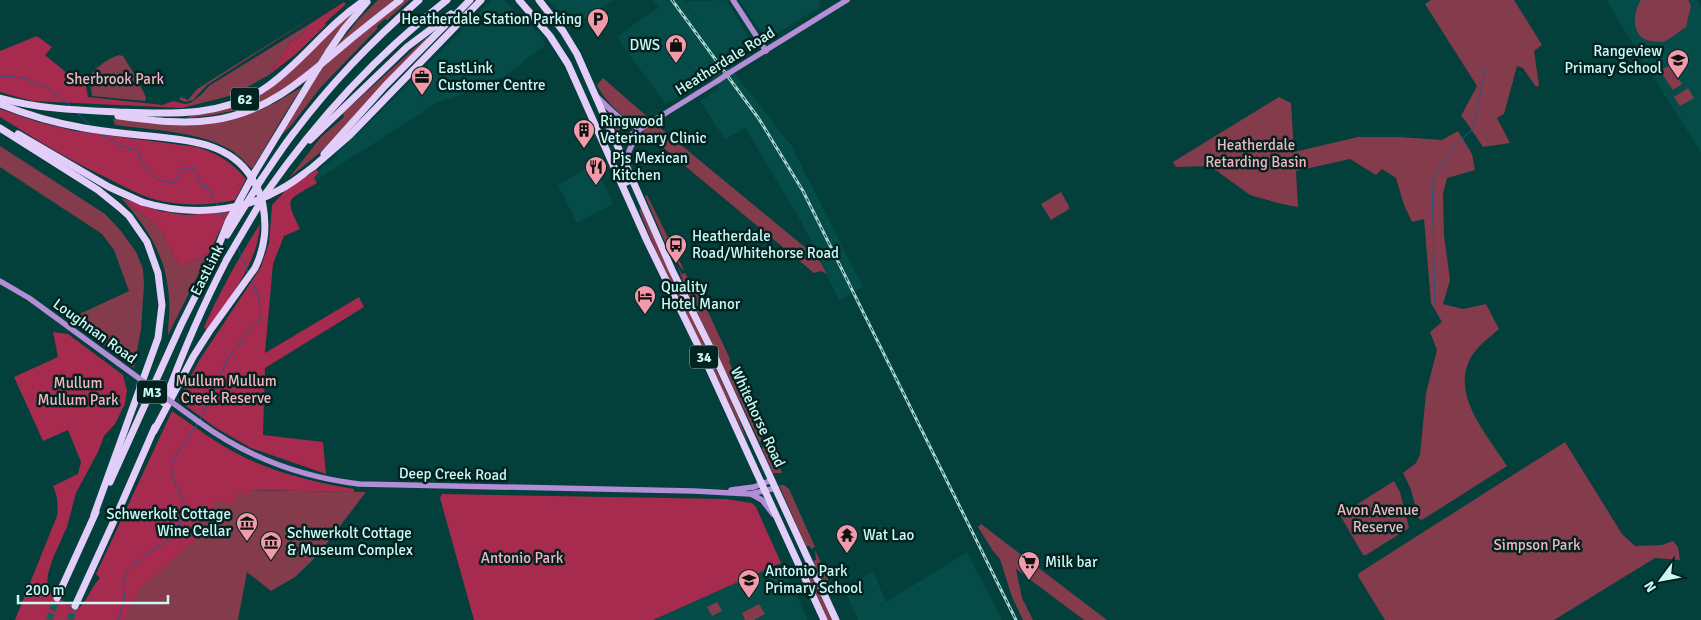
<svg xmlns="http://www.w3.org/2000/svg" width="1701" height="620" viewBox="0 0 1701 620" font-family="Signika,sans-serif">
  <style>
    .built { fill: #054b47 }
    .green { fill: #843c4c }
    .forest { fill: #a72a4f }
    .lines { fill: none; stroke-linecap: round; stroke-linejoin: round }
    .stream { stroke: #215988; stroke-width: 1 }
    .highway-tunnel { stroke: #215b57; stroke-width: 7; stroke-dasharray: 7 3.5; stroke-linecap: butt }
    .secondary { stroke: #b38dd5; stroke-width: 5.5 }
    .highway { stroke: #e3cdf9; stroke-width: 7 }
    .rail-casing { stroke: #a5d5d0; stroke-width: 3 }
    .rail { stroke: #032321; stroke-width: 1; stroke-dasharray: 4; stroke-linecap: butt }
    .secondary-bridge { stroke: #b38dd5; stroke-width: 5.5 }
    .highway-bridge { stroke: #e3cdf9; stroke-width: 7 }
    .labels { text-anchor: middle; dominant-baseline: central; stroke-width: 5; stroke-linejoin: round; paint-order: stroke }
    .shield { fill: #032321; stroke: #90b9b5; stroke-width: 1 }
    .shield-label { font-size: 14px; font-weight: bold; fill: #ccf9f4 }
    .poi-label { font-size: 15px; fill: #ccf9f4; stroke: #032321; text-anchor: start }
    .street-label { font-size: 15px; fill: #ccf9f4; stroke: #032321 }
    .park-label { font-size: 15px; fill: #f6b4bf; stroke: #032321 }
  </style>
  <rect width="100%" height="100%" fill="#033f3b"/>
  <g class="built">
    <polygon points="491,0 504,0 543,37 545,43 544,46 521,63 522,65 487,86 437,103 315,181 314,179 323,166 337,156 336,154 387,105"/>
    <polygon points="548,0 614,0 570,27"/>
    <polygon points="653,0 683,0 702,25 685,1 726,0 755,47 730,63 738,78 791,145 863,287 839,300 803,225 745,128 725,140 700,101 719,89 710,77 666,104 633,60 617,37 658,7"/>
    <polygon points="739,0 819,0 822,6 767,40"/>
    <polygon points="1606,0 1697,0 1701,6 1701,153"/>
    <polygon points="589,166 596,168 613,204 577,223 558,185"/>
    <polygon points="967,552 1002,620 858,620 844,589 873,571 886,602"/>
    <polygon points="781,563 808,620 653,620"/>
  </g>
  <g class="green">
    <polygon points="378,0 394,0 337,46 358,20"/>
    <polygon points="404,0 409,0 387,20 385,19 377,26 377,29 320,88 291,126 279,137 326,62"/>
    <polygon points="1431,0 1514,0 1542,45 1534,51 1539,85 1536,87 1523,68 1517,66 1504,114 1497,118 1510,143 1483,147 1465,120 1461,116 1477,86 1425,4"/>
    <path d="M1641 0H1688L1691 6 1686 27C1679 31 1671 39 1663 42 1660 42 1655 41 1651 41 1631 38 1632 13 1641 0Z"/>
    <polygon points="330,6 207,85 193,100 185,102 179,99 181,97 188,100 197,89"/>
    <path d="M356 10C350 18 342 25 336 34 329 44 323 56 315 65 281 100 233 115 186 118L192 115 249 100 340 21Z"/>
    <polygon points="308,25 302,35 290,42 269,75 233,95 190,106 190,103 201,95 209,86"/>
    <polygon points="427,37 428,38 323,150 289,178 321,137 344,117 343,113"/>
    <path d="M119 55 123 56 138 80 146 98 145 101 92 96C92 90 89 84 90 79 90 70 111 57 119 55Z"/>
    <polygon points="1670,65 1682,84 1673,90 1660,71"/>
    <path d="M603 78 658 126 818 258 827 274 821 271 814 273 649 136C630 122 608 107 597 85Z"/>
    <path d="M302 87C284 114 269 142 252 169 245 162 238 154 229 149 197 131 151 130 115 125L113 119 178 124 257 111 275 103Z"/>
    <polygon points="1688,88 1694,98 1680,106 1674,97"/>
    <path d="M1279 97 1291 103 1294 152 1358 137H1399L1442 140 1458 131 1472 154 1475 170 1447 178 1443 194 1444 235 1450 280 1443 304 1463 309 1486 304 1499 329C1490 337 1476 347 1470 359 1451 396 1488 436 1507 466L1422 520 1419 519 1410 487 1403 473 1416 463 1420 455 1426 393 1437 350 1430 332 1442 322 1431 303 1424 219 1412 222 1404 205 1396 178 1382 169 1376 175 1350 159 1296 171 1298 207 1282 204 1250 195 1210 166 1176 167 1173 162Z"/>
    <polygon points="608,112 624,124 620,130 616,132"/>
    <polygon points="0,146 105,214 121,231 136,252 143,269 144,285 141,329 134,368 69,319 129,291 114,250 102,234 0,167"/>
    <polygon points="1061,192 1069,206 1069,209 1051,220 1041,204"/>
    <polygon points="647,195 684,270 683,270 675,260 673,261 645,196"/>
    <path d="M121 198 159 227 177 262 183 266 209 253 168 335C168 324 170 312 169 300 167 258 149 229 121 198Z"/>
    <polygon points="641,209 738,416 748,443 654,247 639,210"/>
    <path d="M678 267 682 274 685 273 709 314 730 359 729 362 749 404 752 405C758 418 765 429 760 443L685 287Z"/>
    <polygon points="765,440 769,442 782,473 773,473 762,449"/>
    <polygon points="1565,442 1622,534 1635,546 1662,545 1673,541 1678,547 1680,560 1655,558 1554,620 1385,620 1358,576 1359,573"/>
    <polygon points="1394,481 1400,492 1409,528 1366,555 1363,555 1340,515"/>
    <polygon points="779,485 784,485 789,489 815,547 811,549 810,546 806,546"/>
    <polygon points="241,490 366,492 317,556 295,577 271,591 247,572 238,620 119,620 188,510"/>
    <polygon points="981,524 1107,620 1084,620 1016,569 1022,598 1033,620 1023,620 1012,597 1000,559 993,551 978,527"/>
    <polygon points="815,550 828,577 828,584 822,581 813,561 816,560"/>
    <polygon points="806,564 832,620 828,620 803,565"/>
    <polygon points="717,602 722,611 712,616 707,607"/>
    <polygon points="759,604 765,614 754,620 745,620 742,613"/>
  </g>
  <g class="forest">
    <polygon points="344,2 346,4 325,23 326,25 296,54 269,75 290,42 302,35 308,25"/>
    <polygon points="37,36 52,47 45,55 67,73 84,75 88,97 163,105 173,101 185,104 190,103 190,106 182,108 32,101 0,92 0,51"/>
    <path d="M0 109 38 122 75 131 197 147C217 153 232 162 246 179L235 200C212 205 189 206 166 202 143 198 123 186 103 176 67 159 34 138 0 117Z"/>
    <path d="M316 170 319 172 314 178 317 183C287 201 284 196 300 229L284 236 273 264 265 353 359 297 364 307 265 368 263 435 323 442 326 474 251 448 216 428 178 400 200 359 261 267 269 243 272 205 286 190Z"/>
    <polygon points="121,198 160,211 186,215 229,212 209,253 183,266 177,262 159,227"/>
    <path d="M260 224C258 264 229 298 207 331L204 327C220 291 239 257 260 224Z"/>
    <path d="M53 332 68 334 123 375 127 390 125 404 115 424 104 436 98 452 76 493 67 527 53 558 48 574 47 585 52 596 79 608C88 600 91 587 100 578L96 574 172 411C194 426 216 443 240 455 275 473 315 482 354 489V492L251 490V493H235L236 500 231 504 217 499 193 542 139 589 124 620H15L57 516C58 505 58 497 53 486L78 474 81 462 68 430 43 441 14 377 58 357Z"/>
    <polygon points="442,494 725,499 752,503 756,507 781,563 653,620 474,620 440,498"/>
  </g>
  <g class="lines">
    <g class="stream">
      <path d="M0 76C30 76 49 86 70 106"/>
      <polyline points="77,113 90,125"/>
      <path d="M99 133 121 146 136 150C146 168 152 184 175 182L183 168H192L198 175V181L203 187 206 186 218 206"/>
      <polyline points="221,212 225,219"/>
      <polyline points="238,248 248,272"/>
      <polyline points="1435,305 1432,181 1455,145 1473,129 1485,69"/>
      <polyline points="200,420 230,355 260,319 259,298 250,278"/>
      <path d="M118 620 125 600 123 587 126 571 148 553 167 541 170 534 188 514C182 496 172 482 171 463L198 423"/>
    </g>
    <g class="highway-tunnel">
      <polyline points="49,620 57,598"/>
      <polyline points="70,620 75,606"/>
    </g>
    <g class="secondary">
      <polyline points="733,0 766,51"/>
      <polyline points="729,73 847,0"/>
      <path d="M596 96C609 107 624 127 641 127"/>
      <polyline points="616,144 719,80"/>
      <polyline points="626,165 629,151 639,130"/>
      <polyline points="0,281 29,298 118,363"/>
      <path d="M199 422C247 457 300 477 359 484L694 491 750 494 776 488"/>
      <polyline points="731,490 754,487 772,480"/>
      <polyline points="751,494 762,500 773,514"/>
    </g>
    <g class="highway">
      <polyline points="519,0 550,36 568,64 647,241 706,362 824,620"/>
      <polyline points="539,0 563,31 577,54 672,270 715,357 836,620"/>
      <polyline points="329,51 344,29 367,2"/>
      <path d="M0 98C39 109 77 110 117 112 169 114 223 118 268 86 303 61 327 25 365 0"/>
      <path d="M0 104C27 115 55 123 84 128 106 132 127 134 149 136 186 140 229 142 251 177 257 186 261 194 263 205 267 228 265 247 255 268L209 332 193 357 154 431"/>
      <path d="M118 116C149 120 182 125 213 120 269 112 305 78 346 43 364 28 382 14 400 0"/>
      <polyline points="0,128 98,190 119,207 129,216 147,242 158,273 162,305 158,338 94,515"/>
      <polyline points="18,134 109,187 142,202"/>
      <polyline points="310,140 407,47 451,14"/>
      <polyline points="324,154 385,86 470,0"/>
      <polyline points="313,167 350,135 481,0"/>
      <polyline points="255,172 312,78"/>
      <path d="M261 180C272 164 283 146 296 130 332 82 374 39 419 0"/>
      <polyline points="622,184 639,176"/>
      <path d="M266 193C317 120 376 55 447 0"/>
      <path d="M164 403C182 354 203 305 227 259"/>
      <polyline points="110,482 181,325 217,253"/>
      <polyline points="57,598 96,512"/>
      <polyline points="75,606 113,523 155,427"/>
    </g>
    <g class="rail-casing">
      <polyline id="rail" points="672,0 759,119 803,191 1016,620"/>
    </g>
    <use href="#rail" class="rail"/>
    <g class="secondary-bridge">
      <polyline points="719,80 729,73"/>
      <polyline points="118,363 199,422"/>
    </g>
    <g class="highway-bridge">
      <polyline points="312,78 329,51"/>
      <path d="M142 202C188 216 240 213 281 189 293 183 303 174 313 167"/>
      <polyline points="227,235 261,180"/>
      <polyline points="216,252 228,222 255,172"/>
      <polyline points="227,259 263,198"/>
    </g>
  </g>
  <defs>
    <g id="parking-pin" transform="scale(1.125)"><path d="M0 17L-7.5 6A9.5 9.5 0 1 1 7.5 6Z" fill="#f39aaa" stroke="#032321"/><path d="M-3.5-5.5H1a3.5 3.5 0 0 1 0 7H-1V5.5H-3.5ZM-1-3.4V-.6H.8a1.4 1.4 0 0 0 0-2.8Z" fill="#111"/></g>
    <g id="shop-pin" transform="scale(1.125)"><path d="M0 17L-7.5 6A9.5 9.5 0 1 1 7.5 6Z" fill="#f39aaa" stroke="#032321"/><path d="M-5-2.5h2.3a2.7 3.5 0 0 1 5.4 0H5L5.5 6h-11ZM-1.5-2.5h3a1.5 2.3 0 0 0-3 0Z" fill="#111"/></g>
    <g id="school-pin" transform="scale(1.125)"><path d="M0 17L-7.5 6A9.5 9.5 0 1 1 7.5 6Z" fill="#f39aaa" stroke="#032321"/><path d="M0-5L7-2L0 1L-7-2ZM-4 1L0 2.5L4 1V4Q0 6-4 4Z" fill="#111"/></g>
    <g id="office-pin" transform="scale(1.125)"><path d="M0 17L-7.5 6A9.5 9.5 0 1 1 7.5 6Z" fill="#f39aaa" stroke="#032321"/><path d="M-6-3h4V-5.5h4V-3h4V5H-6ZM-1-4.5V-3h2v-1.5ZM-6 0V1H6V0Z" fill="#111"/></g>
    <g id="building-pin" transform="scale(1.125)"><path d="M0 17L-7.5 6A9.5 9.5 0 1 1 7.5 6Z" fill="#f39aaa" stroke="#032321"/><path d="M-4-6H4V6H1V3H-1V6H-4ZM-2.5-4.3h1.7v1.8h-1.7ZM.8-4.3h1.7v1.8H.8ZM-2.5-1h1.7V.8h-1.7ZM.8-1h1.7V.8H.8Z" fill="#111"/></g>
    <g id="restaurant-pin" transform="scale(1.125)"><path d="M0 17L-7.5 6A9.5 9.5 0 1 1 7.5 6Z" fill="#f39aaa" stroke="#032321"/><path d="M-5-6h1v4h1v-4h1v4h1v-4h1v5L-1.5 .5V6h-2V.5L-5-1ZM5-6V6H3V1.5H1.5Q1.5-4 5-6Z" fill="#111"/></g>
    <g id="bus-pin" transform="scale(1.125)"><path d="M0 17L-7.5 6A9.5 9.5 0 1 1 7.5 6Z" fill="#f39aaa" stroke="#032321"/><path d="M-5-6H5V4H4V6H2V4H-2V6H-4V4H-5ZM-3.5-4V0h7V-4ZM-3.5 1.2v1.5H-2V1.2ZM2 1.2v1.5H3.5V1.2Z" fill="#111"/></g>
    <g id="hotel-pin" transform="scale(1.125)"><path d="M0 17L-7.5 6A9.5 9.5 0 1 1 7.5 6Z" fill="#f39aaa" stroke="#032321"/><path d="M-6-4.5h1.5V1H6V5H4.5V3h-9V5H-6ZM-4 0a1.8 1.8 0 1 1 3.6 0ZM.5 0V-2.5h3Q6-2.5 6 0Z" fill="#111"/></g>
    <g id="museum-pin" transform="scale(1.125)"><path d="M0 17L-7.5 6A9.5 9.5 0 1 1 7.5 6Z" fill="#f39aaa" stroke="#032321"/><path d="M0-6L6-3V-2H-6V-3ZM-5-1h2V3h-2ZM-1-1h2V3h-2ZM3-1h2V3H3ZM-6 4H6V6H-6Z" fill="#111"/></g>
    <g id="temple-pin" transform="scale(1.125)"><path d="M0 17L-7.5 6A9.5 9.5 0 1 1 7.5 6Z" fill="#f39aaa" stroke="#032321"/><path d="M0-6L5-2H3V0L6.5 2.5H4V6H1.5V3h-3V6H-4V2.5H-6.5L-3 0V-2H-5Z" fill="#111"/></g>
    <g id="supermarket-pin" transform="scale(1.125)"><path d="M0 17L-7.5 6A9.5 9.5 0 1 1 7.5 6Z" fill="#f39aaa" stroke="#032321"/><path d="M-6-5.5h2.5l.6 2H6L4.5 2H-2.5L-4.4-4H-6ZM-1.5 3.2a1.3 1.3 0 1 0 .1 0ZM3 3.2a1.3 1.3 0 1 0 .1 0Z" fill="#111"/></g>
  </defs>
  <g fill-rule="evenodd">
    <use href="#parking-pin" x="598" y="19"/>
    <use href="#shop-pin" x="676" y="45"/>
    <use href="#school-pin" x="1678" y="60"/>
    <use href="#office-pin" x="422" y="77"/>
    <use href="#building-pin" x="584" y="130"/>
    <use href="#restaurant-pin" x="596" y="167"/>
    <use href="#bus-pin" x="676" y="245"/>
    <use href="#hotel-pin" x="645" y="296"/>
    <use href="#museum-pin" x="247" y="523"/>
    <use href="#temple-pin" x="847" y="535"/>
    <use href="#museum-pin" x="271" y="542"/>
    <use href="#supermarket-pin" x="1029" y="562"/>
    <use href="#school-pin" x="749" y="580"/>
  </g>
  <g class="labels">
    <g class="shield">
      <rect x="231" y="87.5" width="28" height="23" rx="4"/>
      <rect x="690" y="345.5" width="28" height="23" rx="4"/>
      <rect x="137" y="380.5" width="30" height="23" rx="4"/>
    </g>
    <g class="shield-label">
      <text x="245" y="99">62</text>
      <text x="704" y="357">34</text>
      <text x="152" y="392">M3</text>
    </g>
    <g class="poi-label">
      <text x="582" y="19" text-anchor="end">Heatherdale Station Parking</text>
      <text x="660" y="45" text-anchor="end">DWS</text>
      <text x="1662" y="51" text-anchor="end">Rangeview<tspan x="1662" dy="17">Primary School</tspan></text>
      <text x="438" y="68">EastLink<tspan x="438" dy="17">Customer Centre</tspan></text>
      <text x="600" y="121">Ringwood<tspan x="600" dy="17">Veterinary Clinic</tspan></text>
      <text x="612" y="158">Pjs Mexican<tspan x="612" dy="17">Kitchen</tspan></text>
      <text x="692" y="236">Heatherdale<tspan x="692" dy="17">Road/Whitehorse Road</tspan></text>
      <text x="661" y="287">Quality<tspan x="661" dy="17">Hotel Manor</tspan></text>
      <text x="231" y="514" text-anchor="end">Schwerkolt Cottage<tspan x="231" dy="17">Wine Cellar</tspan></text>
      <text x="287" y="533">Schwerkolt Cottage<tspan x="287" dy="17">&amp; Museum Complex</tspan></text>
      <text x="863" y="535">Wat Lao</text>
      <text x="1045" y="562">Milk bar</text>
      <text x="765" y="571">Antonio Park<tspan x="765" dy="17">Primary School</tspan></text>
    </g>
    <g class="street-label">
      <text transform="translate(725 61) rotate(-32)">Heatherdale Road</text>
      <text transform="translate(207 270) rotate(-63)">EastLink</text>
      <text transform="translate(95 331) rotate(36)">Loughnan Road</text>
      <text transform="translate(758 417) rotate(65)">Whitehorse Road</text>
      <text transform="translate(453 474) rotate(1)">Deep Creek Road</text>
    </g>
    <g class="park-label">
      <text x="115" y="79">Sherbrook Park</text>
      <text x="1256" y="145">Heatherdale<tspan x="1256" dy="17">Retarding Basin</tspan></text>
      <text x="226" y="381">Mullum Mullum<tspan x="226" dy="17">Creek Reserve</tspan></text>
      <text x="78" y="383">Mullum<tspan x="78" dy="17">Mullum Park</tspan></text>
      <text x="1378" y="510">Avon Avenue<tspan x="1378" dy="17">Reserve</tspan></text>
      <text x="1537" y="545">Simpson Park</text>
      <text x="522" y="558">Antonio Park</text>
    </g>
  </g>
  <g transform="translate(1661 580) rotate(238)" stroke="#032321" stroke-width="4" paint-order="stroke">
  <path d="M0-4L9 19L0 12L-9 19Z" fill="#ccf9f4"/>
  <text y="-8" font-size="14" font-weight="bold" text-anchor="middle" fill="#ccf9f4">N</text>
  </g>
  <path d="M18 595v8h150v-8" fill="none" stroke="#ccf9f4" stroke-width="2.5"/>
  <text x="25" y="595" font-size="15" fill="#ccf9f4" stroke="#032321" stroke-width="4" paint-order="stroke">200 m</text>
</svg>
